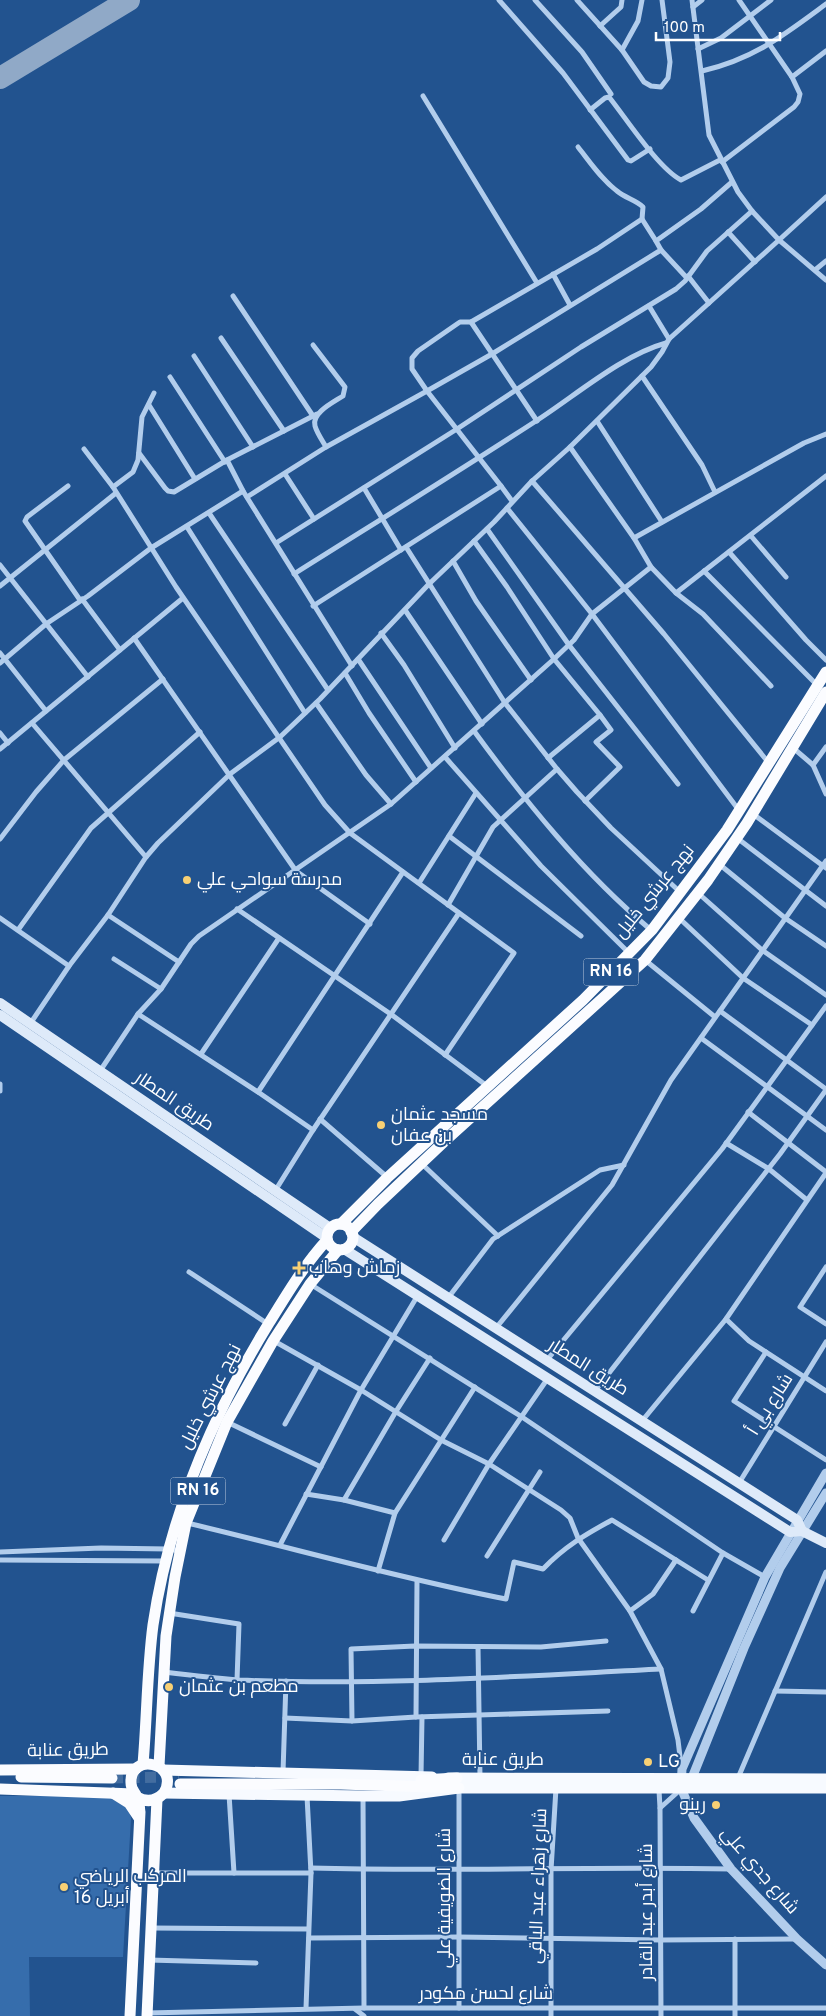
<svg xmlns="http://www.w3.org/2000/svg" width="826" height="2016" viewBox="0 0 826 2016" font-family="Overpass,Cairo,sans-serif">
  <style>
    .green { fill: #366dac }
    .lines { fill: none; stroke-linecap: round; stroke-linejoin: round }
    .taxiway { stroke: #90a9c7; stroke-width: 22 }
    .trunk-tunnel { stroke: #436da0; stroke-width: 11; stroke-dasharray: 11 5.5; stroke-linecap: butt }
    .minor { stroke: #b2cdec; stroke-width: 5 }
    .tertiary { stroke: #b2cdec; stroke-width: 9 }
    .secondary { stroke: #deeaf9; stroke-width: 10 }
    .primary { stroke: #f7faff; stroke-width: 11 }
    .trunk { stroke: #fbfcff; stroke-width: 11 }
    .poi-dot { fill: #f8d074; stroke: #22538f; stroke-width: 2 }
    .labels { text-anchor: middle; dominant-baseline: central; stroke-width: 4; stroke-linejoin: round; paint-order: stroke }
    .shield { fill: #22538f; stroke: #bdcbdd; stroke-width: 1 }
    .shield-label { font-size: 16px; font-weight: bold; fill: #fff }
    .poi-label { font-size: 18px; fill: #fff; stroke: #22538f; text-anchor: start }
    .street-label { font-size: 18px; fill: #fff; stroke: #22538f }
  </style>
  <rect width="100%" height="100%" fill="#22538f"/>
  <polygon class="green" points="0,1796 107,1796 129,1809 131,1818 123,1957 29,1957 30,2016 0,2016"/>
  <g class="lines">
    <polyline class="taxiway" points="0,78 129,0"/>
    <polyline class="trunk-tunnel" points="112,1778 179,1777"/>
    <g class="minor">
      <polyline points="499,0 563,73 628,160 631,161 650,149"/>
      <polyline points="535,0 582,52 611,94"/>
      <polyline points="577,0 622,50 644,82 651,86 661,87 668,78 670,62 662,0"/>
      <polyline points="693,7 702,0"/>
      <polyline points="600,26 621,7 622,0"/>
      <polyline points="698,49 721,38 771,0"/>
      <polyline points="622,50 638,21 642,0"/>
      <path d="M702 71C754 59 784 35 826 4"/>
      <polyline points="792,77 826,51"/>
      <polyline points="423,96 537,283"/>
      <path d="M590 110 605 98 609 97C626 118 658 168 681 180L720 160"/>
      <path d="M578 147C590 162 601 179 617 191 625 198 636 200 643 207L642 219 656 241 701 209 732 182"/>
      <polyline points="722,162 794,107 798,102 800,94 792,77 739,0"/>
      <polyline points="826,197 779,240 826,280"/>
      <polyline points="642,219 597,249 471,322 460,322 457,324 418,351 412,358 412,369 427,391 492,354 661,250 656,241"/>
      <polyline points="728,232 755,262"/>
      <polyline points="661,250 687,278"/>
      <polyline points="815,270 826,261"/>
      <polyline points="553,274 570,305"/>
      <polyline points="688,276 709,303"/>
      <polyline points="233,296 313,416"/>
      <polyline points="649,306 669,339"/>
      <polyline points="471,322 537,421"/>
      <polyline points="221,338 284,431"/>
      <path d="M313 345 345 387 343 396C334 402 311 413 315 426 317 433 322 440 326 447"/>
      <polyline points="194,356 253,447"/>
      <polyline points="642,376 702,465 715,492"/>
      <polyline points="170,377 225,462"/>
      <polyline points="149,405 195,479"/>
      <polyline points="597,421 662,522"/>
      <polyline points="570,447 634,538 651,567 676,593 703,614 771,686"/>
      <polyline points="84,449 113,487 176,587 325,805 350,833 514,953 445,1055"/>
      <polyline points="139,453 165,488 168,491 174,492 227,460 317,414"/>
      <polyline points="227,460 243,491"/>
      <polyline points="285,474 314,519"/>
      <polyline points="532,481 664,634 768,762"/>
      <polyline points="68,486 27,517 25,521 80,600"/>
      <polyline points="501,486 512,501"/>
      <polyline points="113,487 133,472 138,460 142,417 154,393"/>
      <polyline points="364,488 401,550"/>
      <polyline points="247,497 326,447 427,391 501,486 313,606"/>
      <polyline points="507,508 592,614 738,809"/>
      <polyline points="209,513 328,690"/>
      <polyline points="187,527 305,713"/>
      <polyline points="487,529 569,645 678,784"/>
      <polyline points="751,536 786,577"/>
      <polyline points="634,538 804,443 826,434"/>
      <polyline points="474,541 507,587 554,659 600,715 548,758"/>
      <polyline points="276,543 457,429 581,347 676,289 685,281 707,251 752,211"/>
      <polyline points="406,547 505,703 557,769 577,792 611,828 680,892"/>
      <polyline points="729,552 806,640 826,660"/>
      <polyline points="453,561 476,601 531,680"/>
      <polyline points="0,565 88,677"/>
      <polyline points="704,571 817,685"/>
      <path d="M294 574C375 523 456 473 536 421 575 396 622 355 666 343"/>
      <polyline points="0,586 116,493"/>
      <polyline points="676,593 826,476"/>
      <polyline points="82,599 120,650"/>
      <polyline points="405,610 482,724"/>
      <polyline points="381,633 404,665 455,748"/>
      <polyline points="134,638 296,871 370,924"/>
      <polyline points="0,653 46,711"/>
      <polyline points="358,659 431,768"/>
      <polyline points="0,663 46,624 88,596 151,548 243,491 352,666"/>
      <polyline points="345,673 369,713 416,782"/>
      <polyline points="316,703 366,775 391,804"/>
      <polyline points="32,723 146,857"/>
      <path d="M474 731C526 802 583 873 651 930"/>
      <polyline points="0,733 8,743"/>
      <polyline points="792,747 813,765 826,794"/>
      <polyline points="0,749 183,598"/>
      <polyline points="445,757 541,866 629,953"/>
      <polyline points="813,765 826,747"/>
      <polyline points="585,801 620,767 596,742 611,730 600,715"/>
      <polyline points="753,814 826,868"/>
      <polyline points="449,836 581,936"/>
      <polyline points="737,838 826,906"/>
      <polyline points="0,839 36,792 64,760 163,679"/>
      <polyline points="719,864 785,918 826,946"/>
      <polyline points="419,883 476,793"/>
      <polyline points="698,893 762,950 826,995"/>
      <polyline points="448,905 493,827 557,769"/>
      <polyline points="237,909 392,1015 487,1086"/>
      <polyline points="108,915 179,962"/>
      <polyline points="0,918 69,966"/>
      <polyline points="679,918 743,978 812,1025"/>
      <polyline points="18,930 91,828 200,732"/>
      <polyline points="114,959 161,989"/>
      <polyline points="645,960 715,1017"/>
      <polyline points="720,1011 826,1089"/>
      <polyline points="138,1014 258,1092 313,1130"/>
      <polyline points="30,1024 69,966 108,915 146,857 158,843 230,774 280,737 320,699 428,585 494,522 532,481 570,447 651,367 662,352 669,339 779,240 752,211 738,192 709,135 692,0"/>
      <polyline points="701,1038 826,1130"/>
      <polyline points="201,1054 279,938"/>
      <polyline points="100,1071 138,1014 161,989 191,944 199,936 391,804 554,659 574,640 592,614 651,567"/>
      <polyline points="0,1084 0,1091"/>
      <polyline points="258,1092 403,872"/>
      <polyline points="748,1112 826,1172"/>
      <polyline points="320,1119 387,1177"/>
      <polyline points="726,1143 769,1169 807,1200"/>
      <polyline points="422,1164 498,1236"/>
      <polyline points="275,1191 313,1130 459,913"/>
      <polyline points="826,1267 800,1307 826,1324"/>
      <polyline points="189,1272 268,1324"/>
      <polyline points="310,1284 522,1417 723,1553 765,1577"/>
      <polyline points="448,1298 493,1239 600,1170 624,1165"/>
      <polyline points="726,1319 749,1341 826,1391"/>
      <polyline points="496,1328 612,1185 671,1080 826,861"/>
      <polyline points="274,1341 361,1390 441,1440 489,1464 561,1510 570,1518 578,1538 630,1611 661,1669 678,1740 681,1765"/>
      <polyline points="766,1352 734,1401 826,1460"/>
      <polyline points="547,1360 722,1149 826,1006"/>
      <polyline points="595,1391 780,1154 826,1090"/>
      <polyline points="642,1421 726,1319 826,1173"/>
      <polyline points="227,1422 321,1467"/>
      <polyline points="285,1424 318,1365"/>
      <polyline points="739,1483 826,1342"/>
      <polyline points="306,1494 344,1500 395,1513"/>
      <polyline points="344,1500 395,1413 430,1358"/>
      <path d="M187 1523C293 1548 398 1578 506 1599L514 1562 543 1569C564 1547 586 1534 612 1520L708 1580"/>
      <polyline points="444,1540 489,1464 548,1378"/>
      <polyline points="280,1545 361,1390 418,1295"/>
      <polyline points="0,1552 101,1548 168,1549 175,1550 180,1555"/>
      <polyline points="487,1556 540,1472"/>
      <polyline points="0,1560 165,1561"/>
      <polyline points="378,1571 395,1513 475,1387"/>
      <polyline points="630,1611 653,1594 676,1560"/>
      <polyline points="693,1611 723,1553"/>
      <polyline points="169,1613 239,1624 237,1680"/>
      <polyline points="478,1647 480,1777"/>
      <path d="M164 1672C189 1675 214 1678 239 1680 380 1686 521 1676 661 1669"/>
      <polyline points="775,1691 826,1692"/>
      <polyline points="416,1717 417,1581"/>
      <polyline points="285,1718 352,1721 416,1717 608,1711"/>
      <polyline points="352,1721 351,1649 415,1646 541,1647 606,1641"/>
      <polyline points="283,1772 286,1681"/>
      <polyline points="421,1776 422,1717"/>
      <polyline points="738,1778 826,1572"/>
      <polyline points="659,1790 660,1808 680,1790"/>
      <polyline points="229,1794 234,1873"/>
      <polyline points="363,1796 364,2008"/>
      <polyline points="660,1808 661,2016"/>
      <path d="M311 1868C451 1872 591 1866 731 1869"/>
      <polyline points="154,1873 311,1873"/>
      <polyline points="151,1928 308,1929"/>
      <polyline points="309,1938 459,1937 661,1940 796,1939"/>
      <polyline points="149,1960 256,1963"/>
      <polyline points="306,2008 311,1873 307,1796"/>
      <polyline points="459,2008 459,1789"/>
      <polyline points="355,2009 364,2016"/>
      <polyline points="147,2013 364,2008 826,2008"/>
      <polyline points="551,2016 551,1870 556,1788"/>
      <polyline points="735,2016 735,1939"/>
    </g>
    <g class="tertiary">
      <polyline points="826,1473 765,1577 682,1769 681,1788 694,1818 731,1869 797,1939 826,1965"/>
      <polyline points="688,1781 692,1778 744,1648 780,1568 826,1493"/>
    </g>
    <g class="secondary">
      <polyline points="0,1003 330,1228"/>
      <polyline points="0,1015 327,1238"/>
      <polyline points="344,1249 790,1532 802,1531 797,1520 356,1239 352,1235"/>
      <polyline points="802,1531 826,1543"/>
    </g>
    <g class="primary">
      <polyline points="163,1770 432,1777"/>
      <polyline points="448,1778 826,1779"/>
      <polyline points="164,1793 363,1796 399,1796 459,1788 826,1788"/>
    </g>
    <g class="trunk">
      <polyline points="341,1224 387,1178 583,1000 652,930 727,830 826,672"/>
      <circle cx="340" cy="1237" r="13"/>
      <polyline points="351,1232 378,1204 447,1139 645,960 708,880 747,823 826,692"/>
      <path d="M143 1764C147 1718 147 1671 153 1625 169 1516 212 1416 269 1323 287 1294 304 1265 327 1240"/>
      <polyline points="159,1766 166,1636 175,1577 186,1523 227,1422 273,1341 310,1284 338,1250"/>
      <polyline points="0,1770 136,1769"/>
      <polyline points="21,1777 112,1778"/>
      <polyline points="421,1780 457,1778"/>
      <polyline points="180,1784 341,1784 459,1788"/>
      <polyline points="0,1789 134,1794"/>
      <polyline points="113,1793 129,1803 139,1818"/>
      <path d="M130 2016 140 1812C139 1808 140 1801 137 1797 135 1792 131 1790 131 1783 129 1752 181 1762 164 1793 156 1801 147 1803 137 1797"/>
      <polyline points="147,2016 157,1799"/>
    </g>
  </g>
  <g class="poi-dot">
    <circle cx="187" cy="880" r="5"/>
    <circle cx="381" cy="1125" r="5"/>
    <path d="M296.5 1260.5h5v5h5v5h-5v5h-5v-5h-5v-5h5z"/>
    <circle cx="169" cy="1687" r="5"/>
    <circle cx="648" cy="1762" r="5"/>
    <circle cx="716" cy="1805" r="5"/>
    <circle cx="64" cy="1887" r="5"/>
  </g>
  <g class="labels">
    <g class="shield">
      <rect x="583.5" y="958.5" width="55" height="27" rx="4"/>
      <rect x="170.5" y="1477.5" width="55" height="27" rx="4"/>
    </g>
    <g class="shield-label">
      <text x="611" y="972">RN 16</text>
      <text x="198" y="1491">RN 16</text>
    </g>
    <g class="poi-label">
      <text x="197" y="880">مدرسة سواحي علي</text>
      <text x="391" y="1115">مسجد عثمان<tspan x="391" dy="21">بن عفان</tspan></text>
      <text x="309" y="1268">زماش وهاب</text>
      <text x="179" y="1687">مطعم بن عثمان</text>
      <text x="658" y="1762">LG</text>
      <text x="706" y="1805" text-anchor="end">رينو</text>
      <text x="74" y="1877">المركب الرياضي<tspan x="74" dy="21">16 أبريل</tspan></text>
    </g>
    <g class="street-label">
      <text transform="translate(655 892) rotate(-51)">نهج عرشي خليل</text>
      <text transform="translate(174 1102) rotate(34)">طريق المطار</text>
      <text transform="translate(588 1368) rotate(32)">طريق المطار</text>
      <text transform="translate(211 1397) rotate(-63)">نهج عرشي خليل</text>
      <text transform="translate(771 1405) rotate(-58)">شارع بي أ</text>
      <text transform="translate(68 1751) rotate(-1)">طريق عنابة</text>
      <text x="503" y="1760">طريق عنابة</text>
      <text transform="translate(759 1871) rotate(49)">شارع جدي علي</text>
      <text transform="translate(539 1886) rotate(-88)">شارع زهراء عبد الباقي</text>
      <text transform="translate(445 1898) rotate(-90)">شارع الضويفية علي</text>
      <text transform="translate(647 1912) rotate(-90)">شارع أبدر عبد القادر</text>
      <text x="486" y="1994">شارع لحسن مكودر</text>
    </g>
  </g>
  <path d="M656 32v8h124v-8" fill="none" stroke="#ffffff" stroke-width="2.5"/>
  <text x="664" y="32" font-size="15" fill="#ffffff" stroke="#22538f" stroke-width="4" paint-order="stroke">100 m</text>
</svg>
